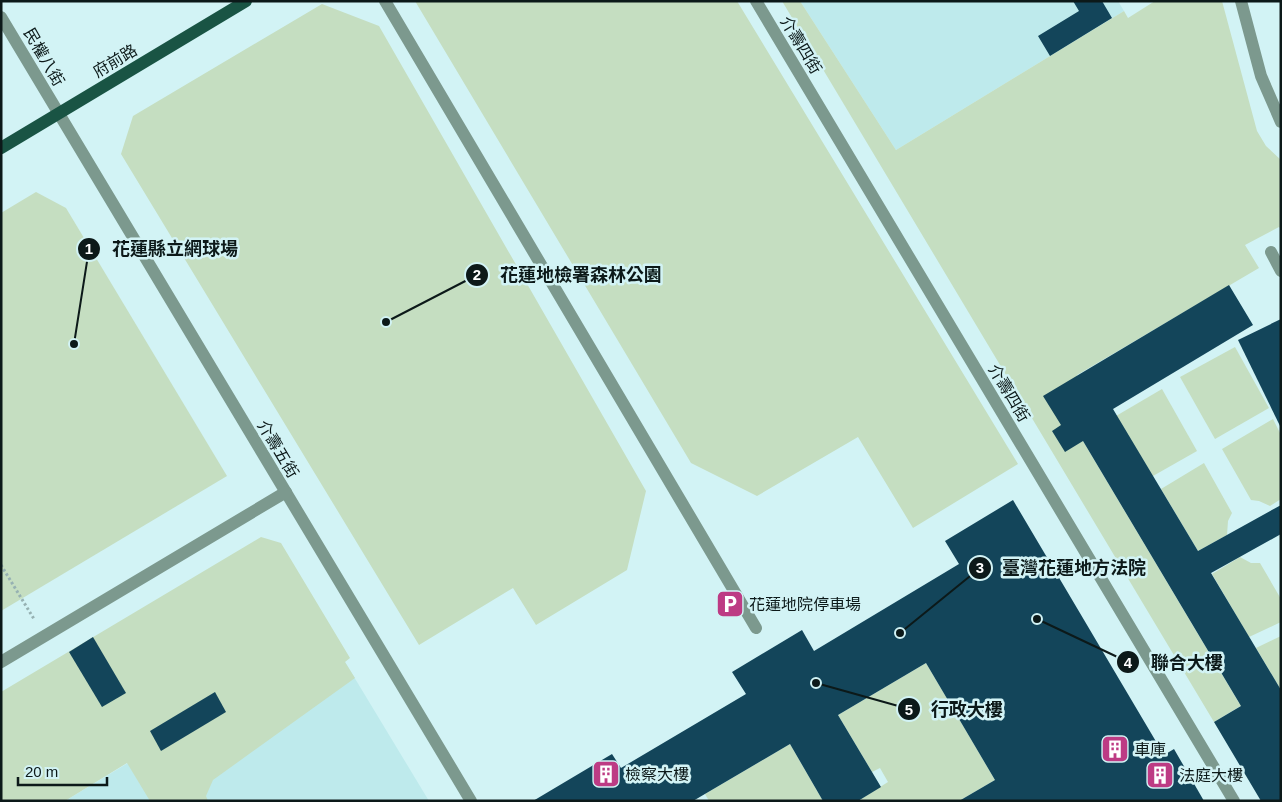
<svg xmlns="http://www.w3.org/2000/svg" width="1282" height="802" viewBox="0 0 1282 802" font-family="Arial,'Noto Sans TC',sans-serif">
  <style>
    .built { fill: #beeaec }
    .green { fill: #c5dec1 }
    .building { fill: #13455a }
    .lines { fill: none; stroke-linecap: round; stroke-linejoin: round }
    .path { stroke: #96b1b2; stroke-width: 3; stroke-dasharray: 2.5 2.5; stroke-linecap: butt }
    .minor { stroke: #7c998e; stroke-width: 12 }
    .major { stroke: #195444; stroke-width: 12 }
    .labels { text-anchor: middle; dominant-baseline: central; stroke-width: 5; stroke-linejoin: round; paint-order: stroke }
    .street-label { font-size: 16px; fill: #0c1919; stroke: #d2f3f5 }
    .poi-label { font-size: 16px; fill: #0c1919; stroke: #d2f3f5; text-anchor: start }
    .leader { fill: none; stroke: #0c1919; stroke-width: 2 }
    .callout-dot { fill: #0c1919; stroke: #d2f3f5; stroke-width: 2 }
    .mark-label { font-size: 15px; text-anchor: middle; font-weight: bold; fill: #fff }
    .callout-label { font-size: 18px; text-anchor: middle; font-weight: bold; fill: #0c1919; stroke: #d2f3f5; stroke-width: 5; stroke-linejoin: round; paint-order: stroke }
  </style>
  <rect width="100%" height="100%" fill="#d2f3f5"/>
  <g class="built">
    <polygon points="800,1 1118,1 1124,11 896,150"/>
    <polygon points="345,662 429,801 65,801 128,763 140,784"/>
  </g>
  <g class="green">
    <polygon points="415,1 737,1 1018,464 913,528 858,437 757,496 691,463"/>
    <polygon points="782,1 800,1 896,150 1124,11 1128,18 1155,1 1222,1 1257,131 1266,146 1281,160 1281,229 1279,227 1245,245 1259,268 1077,375 1083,441 1239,703 1267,690 1214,722"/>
    <polygon points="322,4 379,26 646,491 627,570 536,625 513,588 419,645 121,154 133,116"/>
    <polygon points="36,192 66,208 227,476 1,611 1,213"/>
    <polygon points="1235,347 1269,408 1215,439 1180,377"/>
    <polygon points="1162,389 1197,451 1153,476 1116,416"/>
    <polygon points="1273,419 1281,435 1281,499 1270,506 1259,501 1251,500 1222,449"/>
    <polygon points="1204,463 1232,513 1228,521 1227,535 1198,551 1161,489"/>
    <polygon points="261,537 281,543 350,658 345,662 355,678 213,780 206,796 208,801 150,801 127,763 65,801 1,801 1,692"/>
    <polygon points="1240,557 1251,563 1260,563 1281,599 1281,622 1249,637 1212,574"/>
    <polygon points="1281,636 1281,690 1256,648"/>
    <polygon points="926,663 995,780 959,801 858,801 888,782 880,768 872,772 838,715"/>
    <polygon points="790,744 823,801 709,801 705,794"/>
  </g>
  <g class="building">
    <polygon points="1073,1 1102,1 1112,18 1050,56 1038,36 1079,11"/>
    <polygon points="1229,285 1253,325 1113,409 1198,551 1281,505 1281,534 1211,573 1281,690 1281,801 1261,801 1214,722 1241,706 1083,441 1065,452 1052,431 1061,425 1043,396"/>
    <polygon points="1281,319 1281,428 1238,340"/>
    <polygon points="1013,500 1164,755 1174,749 1204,801 959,801 995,780 926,663 838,715 881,787 858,801 823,801 790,744 693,801 533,801 612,754 621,768 746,694 732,672 802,630 814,651 959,564 945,541"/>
    <polygon points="93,637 126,693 102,707 69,652"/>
    <polygon points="215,692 226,712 161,751 150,731"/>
  </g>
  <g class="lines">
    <polyline class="path" points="1,565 34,619"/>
    <g class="minor">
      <polyline points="385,1 756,628"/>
      <polyline points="756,1 1234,801"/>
      <polyline points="1241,1 1261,76 1281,122"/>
      <polyline points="1,17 471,801"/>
      <polyline points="1271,252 1281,271"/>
      <polyline points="1,662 286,492"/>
    </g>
    <polyline class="major" points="1,148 246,1"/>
  </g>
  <defs>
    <g id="parking-square" transform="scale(1.4375)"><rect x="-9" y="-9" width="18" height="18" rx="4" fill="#bd3b84" stroke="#d2f3f5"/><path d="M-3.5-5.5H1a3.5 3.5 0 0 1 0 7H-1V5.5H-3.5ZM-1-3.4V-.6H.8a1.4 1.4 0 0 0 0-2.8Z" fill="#fff"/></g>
    <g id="building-square" transform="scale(1.4375)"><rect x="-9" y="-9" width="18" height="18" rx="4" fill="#bd3b84" stroke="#d2f3f5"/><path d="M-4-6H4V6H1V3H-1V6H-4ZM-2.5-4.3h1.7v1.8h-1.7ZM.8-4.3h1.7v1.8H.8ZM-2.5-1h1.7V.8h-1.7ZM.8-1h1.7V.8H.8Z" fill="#fff"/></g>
  </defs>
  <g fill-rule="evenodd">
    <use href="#parking-square" x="730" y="604"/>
    <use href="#building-square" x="1115" y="749"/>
    <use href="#building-square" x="606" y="774"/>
    <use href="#building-square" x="1160" y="775"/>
  </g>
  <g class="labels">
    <g class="street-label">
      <text transform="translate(801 45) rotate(59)">介壽四街</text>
      <text transform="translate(44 57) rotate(60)">民權八街</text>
      <text transform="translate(115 61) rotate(-31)">府前路</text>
      <text transform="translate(1009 393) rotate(59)">介壽四街</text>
      <text transform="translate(278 449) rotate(59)">介壽五街</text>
    </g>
    <g class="poi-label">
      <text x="749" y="604">花蓮地院停車場</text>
      <text x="1134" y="749">車庫</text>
      <text x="625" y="774">檢察大樓</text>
      <text x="1179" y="775">法庭大樓</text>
    </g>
  </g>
  <path class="leader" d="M74 344L89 249M386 322L477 275M900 633L980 568M1037 619L1128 662M816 683L909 709"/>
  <g class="callout-dot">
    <circle cx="74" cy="344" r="5"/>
    <circle cx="386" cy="322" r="5"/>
    <circle cx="900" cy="633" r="5"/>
    <circle cx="1037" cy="619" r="5"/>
    <circle cx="816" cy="683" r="5"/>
    <circle cx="89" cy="249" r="12"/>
    <circle cx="477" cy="275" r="12"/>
    <circle cx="980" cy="568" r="12"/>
    <circle cx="1128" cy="662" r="12"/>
    <circle cx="909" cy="709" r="12"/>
  </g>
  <g class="mark-label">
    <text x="89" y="254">1</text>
    <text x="477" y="280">2</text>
    <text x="980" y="573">3</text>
    <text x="1128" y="668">4</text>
    <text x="909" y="715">5</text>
  </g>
  <g class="callout-label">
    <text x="175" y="255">花蓮縣立網球場</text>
    <text x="581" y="281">花蓮地檢署森林公園</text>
    <text x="1074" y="574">臺灣花蓮地方法院</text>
    <text x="1187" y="669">聯合大樓</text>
    <text x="967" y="716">行政大樓</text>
  </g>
  <rect width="1282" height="802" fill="none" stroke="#0c1919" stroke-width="5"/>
  <path d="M18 777v8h89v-8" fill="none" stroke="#0c1919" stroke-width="2.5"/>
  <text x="25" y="777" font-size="15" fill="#0c1919" stroke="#d2f3f5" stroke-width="4" paint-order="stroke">20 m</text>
</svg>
